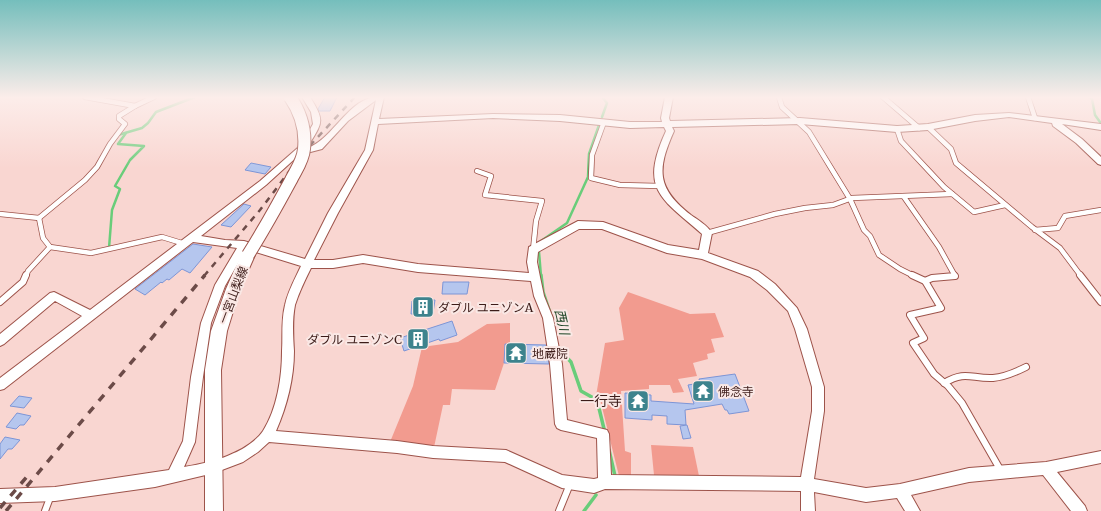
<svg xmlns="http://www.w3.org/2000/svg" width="1101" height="511" viewBox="0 0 1101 511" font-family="Merriweather,'Noto Sans JP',serif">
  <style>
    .green { fill: #f29b8f }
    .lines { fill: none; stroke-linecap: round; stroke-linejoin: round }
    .stream-far1 { stroke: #69cd7a; stroke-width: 2.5 }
    .stream { stroke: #69cd7a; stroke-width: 3.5 }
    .building { fill: #b5c6ee; stroke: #7d95d6 }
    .service-far1-casing { stroke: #9d534a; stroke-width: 6 }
    .service-casing { stroke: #9d534a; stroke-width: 8 }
    .minor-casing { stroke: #9d534a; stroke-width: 2 }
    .secondary-casing { stroke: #9d534a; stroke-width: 2 }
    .service-far1 { stroke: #fff; stroke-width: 4.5 }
    .service { stroke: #fff; stroke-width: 6 }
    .minor { fill: #fff; fill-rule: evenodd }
    .secondary { fill: #fff; fill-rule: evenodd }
    .rail-far1 { stroke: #6c4b48; stroke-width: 2.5; stroke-dasharray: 6 6; stroke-linecap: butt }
    .rail { stroke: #6c4b48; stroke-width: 3.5; stroke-dasharray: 8 8; stroke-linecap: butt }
    .secondary-bridge-casing { stroke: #9d534a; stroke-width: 14; stroke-linecap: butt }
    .secondary-bridge { stroke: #fff; stroke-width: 12 }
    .labels { text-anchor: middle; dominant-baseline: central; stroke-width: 4; stroke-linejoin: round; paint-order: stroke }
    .street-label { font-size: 12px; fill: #3c1c19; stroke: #fae8e5 }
    .poi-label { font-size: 12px; fill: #3c1c19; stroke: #fae8e5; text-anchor: start }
    .water-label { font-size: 13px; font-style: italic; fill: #1c4424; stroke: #fae8e5 }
    .near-poi-label { font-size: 14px; fill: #3c1c19; stroke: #fae8e5; text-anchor: end }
  </style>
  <rect width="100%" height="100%" fill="#f9d6d1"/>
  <g class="green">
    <polygon points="628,292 690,314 715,313 724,337 711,339 715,352 707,354 708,359 693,363 697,376 678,379 684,392 673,393 670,385 649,385 649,389 621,391 625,451 631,453 631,478 619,476 600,399 596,396 605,343 624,340 619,308"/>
    <polygon points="510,323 510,344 505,344 504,363 495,390 452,389 450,405 443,405 433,452 390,442 413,386 422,347 458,342 487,324"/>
    <polygon points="651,445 693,447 699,476 654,475"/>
  </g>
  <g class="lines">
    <g class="stream-far1">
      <polyline points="602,97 607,103 602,117"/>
      <polyline points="1089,97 1092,99 1095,115 1100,122"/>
      <polyline points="118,135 142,128 148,123 156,112 195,97"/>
      <polyline points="541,241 567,223 588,177 589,154 599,125"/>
      <polyline points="109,248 112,210 120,189 115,186 130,160 144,146 118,144 126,133"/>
      <polyline points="539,252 541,276"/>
    </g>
    <g class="stream">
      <polyline points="541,275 543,292 551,316"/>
      <polyline points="557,347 571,362 581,391 597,400 605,433"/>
      <polyline points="609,450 615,476"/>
      <polyline points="584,511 596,495"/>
    </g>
  </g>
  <g class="building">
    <polygon points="325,97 337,97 330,111 319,111 318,109"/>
    <polygon points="251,163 271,167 265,174 245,170"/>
    <polygon points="244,204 251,206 231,227 221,225"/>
    <polygon points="193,244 212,247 190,273 182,269 169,280 167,279 162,283 161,282 145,295 135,289"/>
    <polygon points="443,282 469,282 467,294 442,294"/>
    <polygon points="435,300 433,313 411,314 412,301"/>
    <polygon points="452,321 457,335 440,341 439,339 404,351 400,338"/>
    <polygon points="505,344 546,345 549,364 504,363"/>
    <polygon points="735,374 749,411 729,414 727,410 725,410 722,404 685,410 686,425 667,424 667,416 652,415 652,420 625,418 625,393 651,395 651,401 694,404 688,385 700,383 699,379"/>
    <polygon points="19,396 32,398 24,408 10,406"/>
    <polygon points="17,413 31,416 24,425 20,425 16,429 6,427"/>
    <polygon points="687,425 691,438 683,439 680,426"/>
    <polygon points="5,437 20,440 12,449 8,449 0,459 0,444"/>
  </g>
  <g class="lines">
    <g class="service-far1-casing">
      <g id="service-far1">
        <polyline points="85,97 135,106 154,97"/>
        <polyline points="779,97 782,107 809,132 850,199 864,230 870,236 879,255 900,269 914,276"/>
        <polyline points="883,97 919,128"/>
        <polyline points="1028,97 1035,118"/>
        <polyline points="604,122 592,155 591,178 620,185 660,186"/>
        <polyline points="928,127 951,149 956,163 1032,227 1060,248 1081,276"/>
        <polyline points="897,129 901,141 944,187 974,212 1005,205"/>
        <polyline points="477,171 491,176 485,195 542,201 536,221 533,250"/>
        <polyline points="904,197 939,247 955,276"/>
        <polyline points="0,214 39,218 85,180 97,167 110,144 125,124 119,119 119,116 135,106"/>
        <polyline points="39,218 43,238 50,247 91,253 162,237 185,244"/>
        <polyline points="1035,230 1058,228 1065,216 1101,210"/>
        <polyline points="707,233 775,214 805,208 833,205 852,198 952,194"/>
        <polyline points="26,276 28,271 50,247"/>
      </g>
    </g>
    <g class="service-casing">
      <g id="service">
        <polyline points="912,275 925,281 941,308 910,315 924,338 913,343 934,374 948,386 962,403 1001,471"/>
        <polyline points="1080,275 1101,302"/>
        <polyline points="925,281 932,278 955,276 954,275"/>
        <polyline points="0,302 23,282 26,275"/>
        <path d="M944 383C966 370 971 379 993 378 1005 377 1016 372 1026 367"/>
        <polyline points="45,511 51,495"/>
        <polyline points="559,511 570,484"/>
      </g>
    </g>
    <g class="minor-casing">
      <path id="minor" d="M302 97H310C326 122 322 123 307 148 335 139 350 92 384 97L379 119 493 114 560 115 630 122H662L661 118 665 97H673L669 118 670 121 800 118 897 126 928 124 975 115 1009 113 1101 124V130L1062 124 1082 139 1101 157V165L1098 164 1076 143 1053 126 1052 123 1009 117 975 121 928 130 897 132 800 124 672 127 674 131C657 169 656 188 691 215 698 220 707 225 712 233L708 253 758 271 775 284 797 308 807 329 824 387V411L814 479 866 488 900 484 969 468 1046 462 1101 451V463L1057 472 1085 506 1087 511H1071L1043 475 969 482 911 495 920 511H905L897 498 866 502 814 492 815 511H801V491L605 489 594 493 562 488 505 462 433 458 397 453 269 442 258 452 243 462 214 473 155 487 55 501 0 503V489L55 487 169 470 183 441 191 377 201 323 215 285 237 248 193 242 4 389 0 390V378L82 316 55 301 4 344 0 346V334L50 293 54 292 90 310 260 181 301 145 313 124 311 112ZM376 100 365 150 328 213 305 259 244 241 225 240 201 236 266 185 299 155 322 149 348 121ZM493 118 560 121 630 128 664 127 666 131C639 190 661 198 702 234L699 250 668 245 603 222 578 221 529 247 527 262 529 273 418 264 363 255 333 260H314L338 213 373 150 378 124ZM579 229H602L667 253 702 259 750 277 767 290 788 311 795 329 812 387V411L801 477 611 475 609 434 607 430 567 420 562 364 553 318 544 296 540 277 537 262 538 252ZM246 249 301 266C295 279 288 291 285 305 281 321 283 336 282 351 282 377 277 409 263 431 257 440 244 449 234 453 218 461 201 464 184 467L195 442 203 377 211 323 225 286ZM363 263 418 272 531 281 534 296 543 318 550 364 555 424 557 428 561 430 597 438 598 478 594 479 562 475 506 450 433 446 397 441 276 431C287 406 294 378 294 351 293 335 292 320 295 305 299 292 305 280 311 268H333Z"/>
    </g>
    <g class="secondary-casing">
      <polygon id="secondary" points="248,250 253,251 255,255 240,289 227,331 221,370 223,511 205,511 205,370 211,331 226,289 241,255 243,251"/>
    </g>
    <use href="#service-far1" class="service-far1"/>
    <use href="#service" class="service"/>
    <use href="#minor" class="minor"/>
    <use href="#secondary" class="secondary"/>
    <polyline class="rail-far1" points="204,276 260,210 304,152 355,97"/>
    <g class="rail">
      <polyline points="0,508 31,472"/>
      <polyline points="6,511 205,275"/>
    </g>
    <g class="secondary-bridge-casing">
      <path id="secondary-bridge" d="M248 255C263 231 277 206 291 180 296 170 303 161 304 149 306 130 301 113 290 97"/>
    </g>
    <use href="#secondary-bridge" class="secondary-bridge"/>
  </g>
  <linearGradient id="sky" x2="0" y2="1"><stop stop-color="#75bebc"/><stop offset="0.58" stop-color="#fcedea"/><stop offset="1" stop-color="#fcedea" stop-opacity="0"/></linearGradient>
  <rect width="1101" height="168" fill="url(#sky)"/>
  <defs>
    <g id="building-square" transform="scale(1.15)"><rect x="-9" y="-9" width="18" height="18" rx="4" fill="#3d838d" stroke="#fae8e5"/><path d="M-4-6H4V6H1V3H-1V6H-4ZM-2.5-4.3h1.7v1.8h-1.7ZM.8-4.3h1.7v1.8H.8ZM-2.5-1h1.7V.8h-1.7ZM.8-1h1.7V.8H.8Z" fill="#fff"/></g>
    <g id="temple-square" transform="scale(1.15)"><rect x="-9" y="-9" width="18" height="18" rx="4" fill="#3d838d" stroke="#fae8e5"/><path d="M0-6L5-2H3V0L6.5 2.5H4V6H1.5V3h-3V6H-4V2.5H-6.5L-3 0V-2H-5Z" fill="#fff"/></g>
  </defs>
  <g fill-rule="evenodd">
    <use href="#building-square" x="423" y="307"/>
    <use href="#building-square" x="418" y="339"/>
    <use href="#temple-square" x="516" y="353"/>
    <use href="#temple-square" x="703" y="391"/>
    <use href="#temple-square" x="638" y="401"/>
  </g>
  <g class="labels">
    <g class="street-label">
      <text transform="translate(233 295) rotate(-69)">一宮山梨線</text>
    </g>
    <g class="poi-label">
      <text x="438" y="307">ダブル ユニゾンA</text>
      <text x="402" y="339" text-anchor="end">ダブル ユニゾンC</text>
      <text x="532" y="353">地蔵院</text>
      <text x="718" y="391">佛念寺</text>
    </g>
    <g class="water-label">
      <text transform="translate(562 322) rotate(77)">西川</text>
    </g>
    <g class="near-poi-label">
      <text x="622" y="401">一行寺</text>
    </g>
  </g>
</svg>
